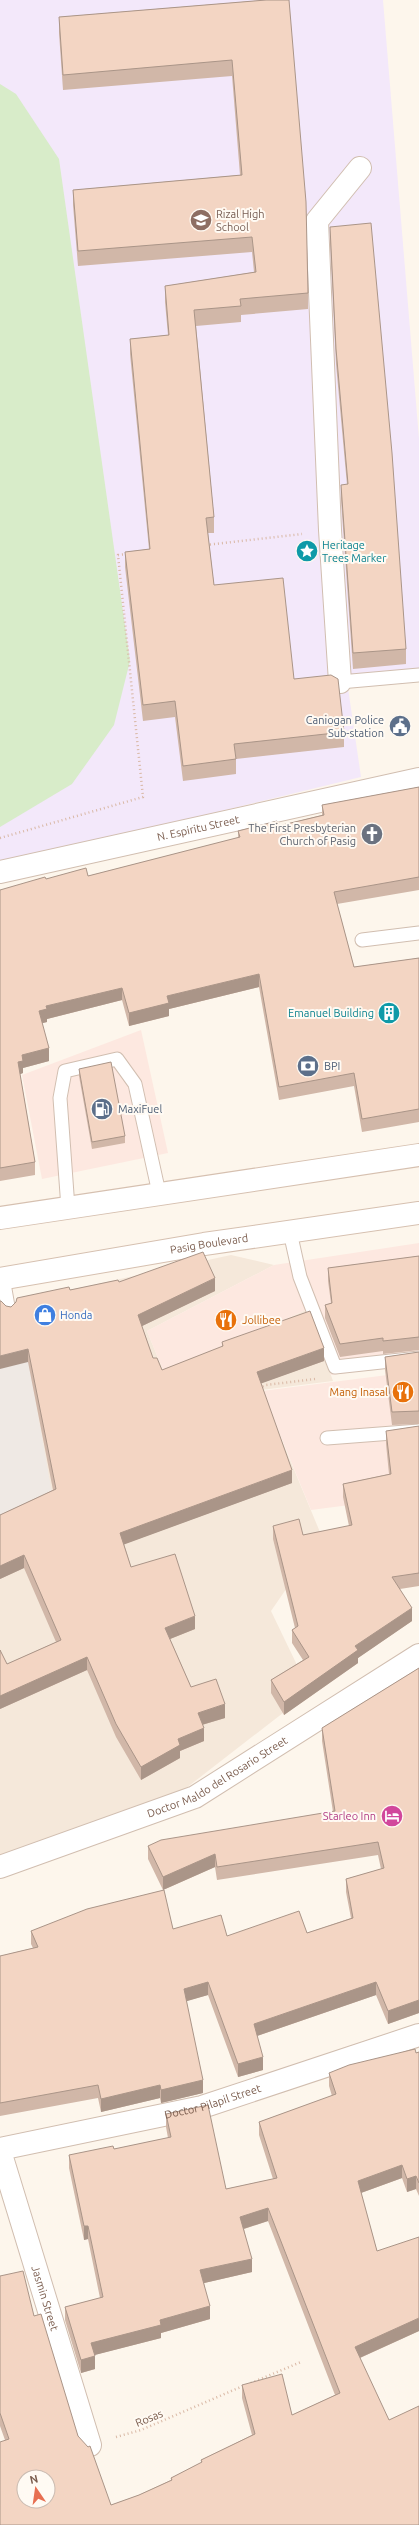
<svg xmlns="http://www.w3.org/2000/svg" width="419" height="2525" viewBox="0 0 419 2525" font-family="Ubuntu,sans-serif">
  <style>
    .residential { fill: #f5e8da }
    .commercial { fill: #fde8e0 }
    .industrial { fill: #efe9e4 }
    .education { fill: #f3e8fa }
    .green { fill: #d8ecc9 }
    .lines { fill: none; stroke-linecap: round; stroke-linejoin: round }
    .lane-casing { stroke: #d1beb0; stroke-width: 15 }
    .street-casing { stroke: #d1beb0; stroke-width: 24 }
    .secondary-casing { stroke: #d6c0b0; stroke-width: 24 }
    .path { stroke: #d9b8a5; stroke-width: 2.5; stroke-dasharray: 1 3; stroke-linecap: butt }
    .lane { stroke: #fff; stroke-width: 13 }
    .street { stroke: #fff; stroke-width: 22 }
    .secondary { stroke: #fff; stroke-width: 22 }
    .wall { fill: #d1b7a8 }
    .shaded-wall { fill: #aa9588 }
    .building { fill: #f3d5c3; stroke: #aa9588; fill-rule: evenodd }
    .labels { text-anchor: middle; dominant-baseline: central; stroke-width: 4; stroke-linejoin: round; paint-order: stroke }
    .education-label { font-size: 11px; fill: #785e54; stroke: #fffaf3; text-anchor: start }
    .culture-label { font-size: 11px; fill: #0d838f; stroke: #fffaf3; text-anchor: start }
    .service-label { font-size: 11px; fill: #4e5e75; stroke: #fffaf3; text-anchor: start }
    .street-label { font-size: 11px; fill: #7a5c4d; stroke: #fffaf3 }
    .worship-label { font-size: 11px; fill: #5b616d; stroke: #fffaf3; text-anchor: end }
    .shop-label { font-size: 11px; fill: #366cbe; stroke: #fffaf3; text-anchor: start }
    .food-label { font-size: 11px; fill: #c56008; stroke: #fffaf3; text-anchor: start }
    .hotel-label { font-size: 11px; fill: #b23c85; stroke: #fffaf3; text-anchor: end }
  </style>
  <rect width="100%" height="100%" fill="#fdf6ec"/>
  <polygon class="residential" points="231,1255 274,1265 147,1331 165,1375 308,1309 333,1381 261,1390 322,1537 271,1611 310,1692 181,1792 0,1856 0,1524 18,1301"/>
  <g class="commercial">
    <polygon points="141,1030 168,1153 42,1179 22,1075"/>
    <polygon points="419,1243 419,1364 331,1375 308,1309 165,1375 147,1331 274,1265"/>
    <polygon points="419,1371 419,1496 311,1510 262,1391"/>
  </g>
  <polygon class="industrial" points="18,1301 53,1499 0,1524 0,1305"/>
  <polygon class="education" points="0,0 383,0 419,439 419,679 348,688 361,777 0,865"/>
  <polygon class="green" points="0,84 16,94 59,159 130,661 114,725 72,784 0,827"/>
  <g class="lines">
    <g class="lane-casing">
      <g id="lane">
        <polyline points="340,682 419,675"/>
        <polyline points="362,940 419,933"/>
        <polyline points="68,1208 60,1098 65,1071 117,1059 135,1084 159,1193"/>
        <polyline points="290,1232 300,1277 335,1367 419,1358"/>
        <polyline points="3,1278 9,1312"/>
        <polyline points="327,1438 419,1431"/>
      </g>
    </g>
    <g class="street-casing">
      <g id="street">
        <polyline points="340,682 330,530 317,221 360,168"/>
        <path id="s1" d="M0 872 419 779"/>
        <path id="s2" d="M0 1867 195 1797 419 1655"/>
        <path id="s3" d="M0 2149 202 2107 419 2035"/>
        <path id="s4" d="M0 2151 90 2445"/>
      </g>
    </g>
    <g class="secondary-casing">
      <g id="secondary">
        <polyline points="0,1218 419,1155"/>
        <path id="s5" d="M0 1279 204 1244 419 1213"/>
      </g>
    </g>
    <g class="path">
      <polyline points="206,545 302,534"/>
      <polyline points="0,838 143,797 118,555 127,554"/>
      <polyline points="259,1388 266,1385 315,1379"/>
      <polyline points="251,2383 301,2362"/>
      <polyline points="116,2437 141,2430 243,2386"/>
    </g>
    <use href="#lane" class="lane"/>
    <use href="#street" class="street"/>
    <use href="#secondary" class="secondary"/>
  </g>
  <g class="wall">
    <polygon points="266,0 308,293 308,309 241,315 241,322 196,326 214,517 214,533 208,533 214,585 294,679 344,732 344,747 236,759 236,774 183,781 175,717 143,721 125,567 125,552 149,549 130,354 130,339 168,335 165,302 165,286 254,272 252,252 78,266 73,205 73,190 240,175 232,76 63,90 59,33 59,17"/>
    <polygon points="330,227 406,649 406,664 353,669 341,500 341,485 347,485 336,364 330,242"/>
    <polygon points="419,787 419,890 337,904 354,967 419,958 419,1122 362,1132 354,1086 279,1100 259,987 169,1009 169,1016 129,1026 122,1000 47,1019 47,1022 42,1023 49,1061 23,1068 23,1073 20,1074 35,1162 35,1175 0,1181 0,890 46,879 88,876 238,838 238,831 278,826 322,815 322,805"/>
    <polygon points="79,1069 125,1136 125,1143 92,1149 79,1076"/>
    <polygon points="419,1256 419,1350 383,1354 383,1351 340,1357 325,1318 325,1305 331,1303 328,1281 328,1268"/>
    <polygon points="119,1282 215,1291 142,1326 153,1358 162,1370 222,1347 222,1342 324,1361 261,1383 292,1483 124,1544 131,1567 195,1629 170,1639 191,1687 225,1718 202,1725 204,1741 180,1751 180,1758 141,1780 116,1737 87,1670 0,1709 0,1650 7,1664 56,1642 24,1568 0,1579 0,1515 53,1490 28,1362 6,1306 11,1307 70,1290"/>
    <polygon points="419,1352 419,1424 392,1425 385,1370 385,1357"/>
    <polygon points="419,1426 419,1586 400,1589 412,1621 358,1658 358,1663 284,1715 271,1693 271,1680 303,1660 292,1643 292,1630 295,1628 273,1539 273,1526 303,1535 349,1526 343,1497 343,1484 389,1474 386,1444 386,1431"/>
    <polygon points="419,1668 419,2013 388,2024 376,1995 257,2036 263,2070 238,2077 208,1995 186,2001 203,2093 161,2103 160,2098 101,2112 98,2098 0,2116 0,1956 33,1948 31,1944 31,1931 173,1929 227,1936 307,1933 351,1918 346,1892 346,1879 381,1869 378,1855 217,1880 215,1867 163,1890 148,1859 148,1846 333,1812 322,1741 322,1728"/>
    <polygon points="419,2052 419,2196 416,2189 407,2192 402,2178 361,2193 377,2251 419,2331 360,2358 419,2525 0,2525 5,2440 0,2426 0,2276 34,2316 78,2436 111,2505 139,2495 171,2480 171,2478 201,2463 201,2460 252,2435 242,2398 242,2385 292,2415 335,2395 268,2221 244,2229 252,2272 204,2283 210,2319 161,2333 161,2338 94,2355 95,2369 81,2373 65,2320 65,2307 100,2298 88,2239 84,2240 69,2168 69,2155 114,2149 168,2138 166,2127 166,2114 226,2189 273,2179 259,2135 259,2122 332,2096 329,2086 329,2073"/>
  </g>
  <g class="shaded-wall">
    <polygon points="259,974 259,987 169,1009 169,1016 129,1026 129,1013 167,996"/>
    <polygon points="122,988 122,1000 47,1019 47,1022 39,1024 39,1011 46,1006"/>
    <polygon points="49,1048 49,1061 23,1068 23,1073 18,1075 18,1062 22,1055"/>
    <polygon points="215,1278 215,1291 138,1328 138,1315"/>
    <polygon points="324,1348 324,1361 257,1385 257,1372"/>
    <polygon points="28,1349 28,1362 0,1369 0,1356"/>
    <polygon points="292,1470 292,1483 120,1546 120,1533"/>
    <polygon points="24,1555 24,1568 0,1579 0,1566"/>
    <polygon points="412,1608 412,1621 358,1658 358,1663 284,1715 284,1702 355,1646"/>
    <polygon points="195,1616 195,1629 165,1641 165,1628"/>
    <polygon points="87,1657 87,1670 0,1709 0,1696"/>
    <polygon points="225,1704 225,1718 198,1726 198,1713"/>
    <polygon points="204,1728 204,1741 180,1751 180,1758 141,1780 141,1767 178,1739"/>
    <polygon points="215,1854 215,1867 163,1890 163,1877"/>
    <polygon points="208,1982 208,1995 184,2002 184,1989"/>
    <polygon points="376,1982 376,1995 254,2037 254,2024"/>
    <polygon points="419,2000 419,2013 388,2024 388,2011"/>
    <polygon points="263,2057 263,2070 238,2077 238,2064"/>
    <polygon points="203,2080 203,2093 161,2103 161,2090"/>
    <polygon points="160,2085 160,2098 101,2112 101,2099"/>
    <polygon points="402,2165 402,2178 358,2194 358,2181"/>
    <polygon points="416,2176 416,2189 407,2192 407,2179"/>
    <polygon points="268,2208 268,2221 240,2230 240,2217"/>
    <polygon points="84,2226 88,2226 88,2239 84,2240"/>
    <polygon points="252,2259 252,2272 200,2284 200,2270"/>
    <polygon points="210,2306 210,2319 161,2333 161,2338 91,2356 91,2343 160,2320"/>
    <polygon points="419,2318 419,2331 355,2360 355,2347"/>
    <polygon points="95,2356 95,2369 81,2373 81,2360"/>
  </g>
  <g class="building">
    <polygon points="266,0 289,0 306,202 308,293 240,299 241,306 194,310 214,517 206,518 214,585 283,578 294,679 331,675 338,679 344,732 234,744 236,759 183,766 175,701 143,705 125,552 150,549 130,339 169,335 165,286 256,272 252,237 78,251 73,190 242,175 232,60 63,75 59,17"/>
    <polygon points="371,223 392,453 406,649 353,653 341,485 348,484 336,349 330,227"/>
    <polygon points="419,787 419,877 334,892 354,967 419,958 419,1109 362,1119 354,1073 279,1087 259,974 167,996 169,1003 129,1013 122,988 46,1006 47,1009 39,1011 49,1048 22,1055 23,1061 18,1062 35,1162 0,1168 0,890 45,877 46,879 86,868 88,876 240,837 238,831 277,821 278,826 324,815 322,805"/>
    <polygon points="111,1062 125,1136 92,1142 79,1069"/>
    <polygon points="203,1252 215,1278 138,1315 153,1358 157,1358 162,1370 223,1346 222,1342 310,1311 324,1348 257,1372 292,1470 120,1533 131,1567 175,1554 195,1616 165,1628 191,1687 216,1679 225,1704 198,1713 204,1728 178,1739 180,1745 141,1767 116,1724 87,1657 0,1696 0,1650 7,1664 61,1640 24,1555 0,1566 0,1515 56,1489 28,1349 0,1356 0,1301 1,1301 6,1306 11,1307 16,1302 17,1298 69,1287 70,1290 118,1280 119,1282"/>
    <polygon points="419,1256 419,1337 383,1341 383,1338 340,1344 325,1305 332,1303 328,1268"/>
    <polygon points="419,1352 419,1411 392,1412 385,1357"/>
    <polygon points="419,1426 419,1573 392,1577 412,1608 355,1646 358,1650 284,1702 271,1680 309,1657 292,1630 298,1626 273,1526 299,1519 303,1535 352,1525 343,1484 391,1474 386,1431"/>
    <polygon points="419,1668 419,2000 388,2011 376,1982 254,2024 263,2057 238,2064 208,1982 184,1989 203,2080 161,2090 160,2085 101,2099 98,2085 0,2103 0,1956 38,1947 31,1931 87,1909 164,1890 173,1929 221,1915 227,1936 299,1911 307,1933 353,1918 346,1879 384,1868 378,1842 217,1867 215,1854 163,1877 148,1846 161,1840 335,1811 322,1728"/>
    <path d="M415 2049 416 2053 419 2052V2183L416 2176 407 2179 402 2165 358 2181 377 2251 419 2237V2318L355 2347 389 2420 419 2406V2525H0V2442L9 2439 0 2413V2276L23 2271 34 2316 41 2314 78 2436 88 2447 90 2446 111 2505 139 2495 172 2480 171 2478 202 2462 201 2460 255 2434 242 2385 282 2374 292 2415 340 2393 268 2208 240 2217 252 2259 200 2270 210 2306 160 2320 161 2325 91 2343 95 2356 81 2360 65 2307 103 2297 88 2226H84L69 2155 113 2146 114 2149 171 2137 166 2114 208 2105 226 2189 277 2178 259 2122 336 2094 329 2073 349 2065ZM24 2477H48V2501H24Z"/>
  </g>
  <defs>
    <g id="school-disc" transform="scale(1.15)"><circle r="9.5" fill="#8d6e63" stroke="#fffaf3"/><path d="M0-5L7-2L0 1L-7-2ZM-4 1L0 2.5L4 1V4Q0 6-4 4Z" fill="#fff"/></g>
    <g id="sight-disc" transform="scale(1.15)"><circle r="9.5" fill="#0f9aa8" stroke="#fffaf3"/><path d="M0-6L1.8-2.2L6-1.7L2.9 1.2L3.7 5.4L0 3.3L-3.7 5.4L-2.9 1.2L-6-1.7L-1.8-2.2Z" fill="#fff"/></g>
    <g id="civic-disc" transform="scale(1.15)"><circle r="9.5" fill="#5c6f8a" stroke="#fffaf3"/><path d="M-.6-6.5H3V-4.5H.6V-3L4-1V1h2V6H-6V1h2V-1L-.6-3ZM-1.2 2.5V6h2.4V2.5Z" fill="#fff"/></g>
    <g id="church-disc" transform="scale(1.15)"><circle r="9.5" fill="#6b7280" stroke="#fffaf3"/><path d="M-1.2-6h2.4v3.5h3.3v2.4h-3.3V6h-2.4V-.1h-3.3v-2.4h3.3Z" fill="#fff"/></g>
    <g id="building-disc" transform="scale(1.15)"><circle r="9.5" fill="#0f9aa8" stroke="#fffaf3"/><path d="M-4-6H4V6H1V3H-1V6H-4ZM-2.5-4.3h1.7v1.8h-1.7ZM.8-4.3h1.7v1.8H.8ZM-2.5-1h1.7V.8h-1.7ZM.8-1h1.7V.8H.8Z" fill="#fff"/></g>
    <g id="bank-disc" transform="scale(1.15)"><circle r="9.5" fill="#5c6f8a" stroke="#fffaf3"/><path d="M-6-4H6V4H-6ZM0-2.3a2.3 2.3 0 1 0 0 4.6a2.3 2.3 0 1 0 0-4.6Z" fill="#fff"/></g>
    <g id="fuel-disc" transform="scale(1.15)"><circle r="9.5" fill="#5c6f8a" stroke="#fffaf3"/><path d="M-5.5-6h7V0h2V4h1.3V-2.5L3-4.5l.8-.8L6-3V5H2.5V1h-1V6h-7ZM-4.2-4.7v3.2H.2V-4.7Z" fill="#fff"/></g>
    <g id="shop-disc" transform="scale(1.15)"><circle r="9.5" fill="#3f7fe0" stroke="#fffaf3"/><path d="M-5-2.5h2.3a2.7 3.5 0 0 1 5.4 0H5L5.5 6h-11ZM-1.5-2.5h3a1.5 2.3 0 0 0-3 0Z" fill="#fff"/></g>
    <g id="restaurant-disc" transform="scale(1.15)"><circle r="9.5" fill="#e8710a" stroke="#fffaf3"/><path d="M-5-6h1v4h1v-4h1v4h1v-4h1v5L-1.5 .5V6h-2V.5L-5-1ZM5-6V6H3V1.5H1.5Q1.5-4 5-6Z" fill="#fff"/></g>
    <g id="hotel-disc" transform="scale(1.15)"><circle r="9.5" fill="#d1479c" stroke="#fffaf3"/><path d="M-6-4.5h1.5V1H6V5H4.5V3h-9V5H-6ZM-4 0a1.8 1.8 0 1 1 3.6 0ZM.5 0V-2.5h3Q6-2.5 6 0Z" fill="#fff"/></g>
  </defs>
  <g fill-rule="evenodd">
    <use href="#school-disc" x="201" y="220"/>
    <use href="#sight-disc" x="307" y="551"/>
    <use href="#civic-disc" x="400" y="726"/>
    <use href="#church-disc" x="372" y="834"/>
    <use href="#building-disc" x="389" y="1013"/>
    <use href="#bank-disc" x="308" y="1066"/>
    <use href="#fuel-disc" x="102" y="1109"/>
    <use href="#shop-disc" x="45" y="1315"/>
    <use href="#restaurant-disc" x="226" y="1320"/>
    <use href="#restaurant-disc" x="403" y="1392"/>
    <use href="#hotel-disc" x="392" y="1816"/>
  </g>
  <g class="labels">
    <g class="education-label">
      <text x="216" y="214">Rizal High<tspan x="216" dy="13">School</tspan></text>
    </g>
    <g class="culture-label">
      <text x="322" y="545">Heritage<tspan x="322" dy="13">Trees Marker</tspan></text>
      <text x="374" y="1013" text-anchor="end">Emanuel Building</text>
    </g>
    <g class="service-label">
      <text x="384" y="720" text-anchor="end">Caniogan Police<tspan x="384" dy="13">Sub-station</tspan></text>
      <text x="324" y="1066">BPI</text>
      <text x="118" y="1109">MaxiFuel</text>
    </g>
    <g class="street-label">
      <text stroke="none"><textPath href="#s1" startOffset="203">N. Espiritu Street</textPath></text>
      <text stroke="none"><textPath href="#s5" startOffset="212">Pasig Boulevard</textPath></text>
      <text stroke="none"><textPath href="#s2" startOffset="236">Doctor Maldo del Rosario Street</textPath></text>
      <text stroke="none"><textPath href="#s3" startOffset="218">Doctor Pilapil Street</textPath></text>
      <text stroke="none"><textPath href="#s4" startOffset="154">Jasmin Street</textPath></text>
      <text transform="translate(149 2418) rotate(-22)">Rosas</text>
    </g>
    <g class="worship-label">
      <text x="356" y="828">The First Presbyterian<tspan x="356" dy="13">Church of Pasig</tspan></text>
    </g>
    <g class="shop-label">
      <text x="60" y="1315">Honda</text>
    </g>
    <g class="food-label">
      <text x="242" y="1320">Jollibee</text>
      <text x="388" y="1392" text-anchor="end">Mang Inasal</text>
    </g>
    <g class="hotel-label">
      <text x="376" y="1816">Starleo Inn</text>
    </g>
  </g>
  <g transform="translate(36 2489) rotate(347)"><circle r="19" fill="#fffaf3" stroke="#cabbb1"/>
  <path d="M0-3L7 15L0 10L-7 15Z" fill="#e76f51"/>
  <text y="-6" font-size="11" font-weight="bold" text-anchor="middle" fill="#7a5c4d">N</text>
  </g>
</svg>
